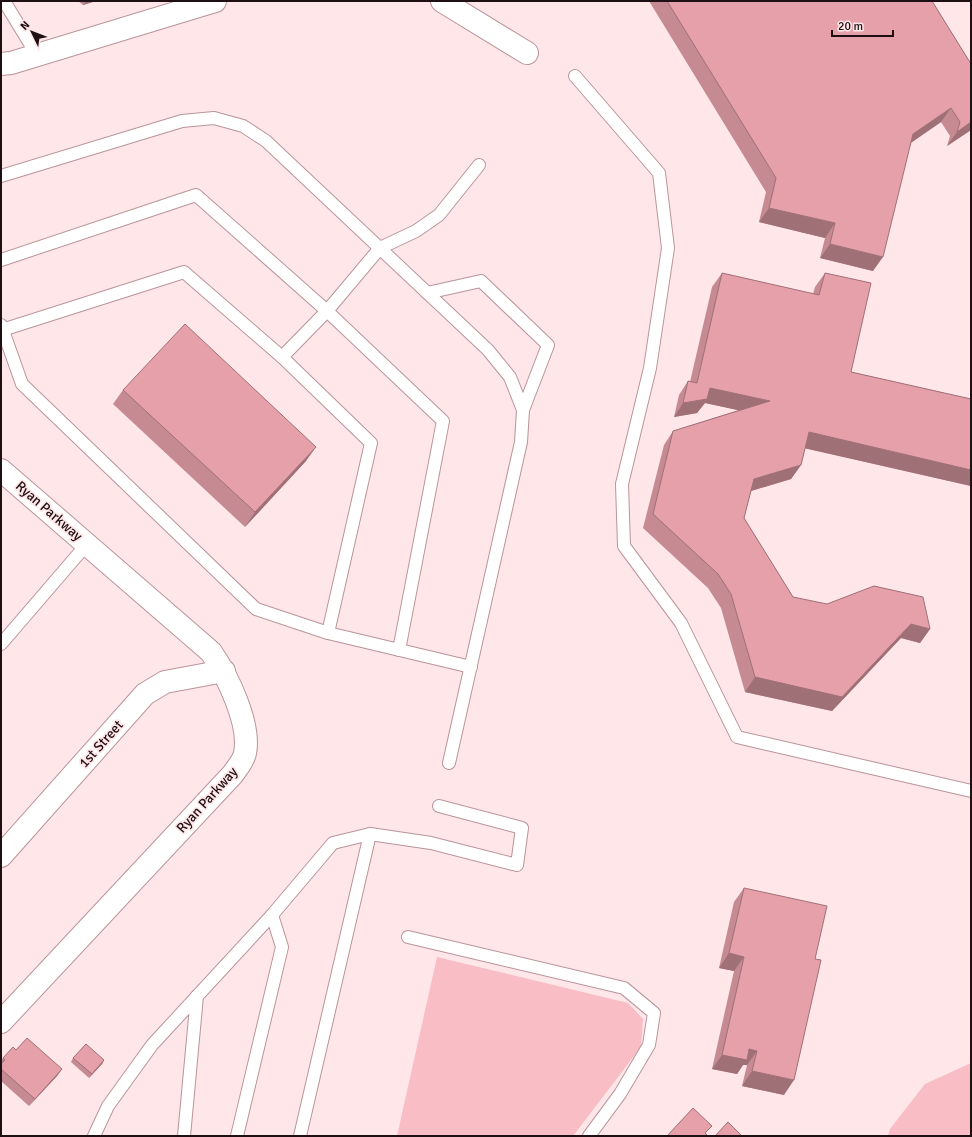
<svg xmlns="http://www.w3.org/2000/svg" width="972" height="1137" viewBox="0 0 972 1137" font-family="Signika,sans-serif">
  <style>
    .green { fill: #f8bdc5 }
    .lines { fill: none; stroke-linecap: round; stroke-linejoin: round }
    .service-casing { stroke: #ba949a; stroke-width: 14 }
    .minor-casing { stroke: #ba949a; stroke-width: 24 }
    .service { stroke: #fff; stroke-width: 12 }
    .minor { stroke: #fff; stroke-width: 22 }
    .wall { fill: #c58a92 }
    .shaded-wall { fill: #a07077 }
    .building { fill: #e5a0aa; stroke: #a07077 }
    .labels { text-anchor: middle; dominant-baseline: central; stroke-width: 3.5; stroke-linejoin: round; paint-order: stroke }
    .street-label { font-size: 14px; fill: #1e1012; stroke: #ffe6e9 }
  </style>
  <rect width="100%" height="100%" fill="#ffe6e9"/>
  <g class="green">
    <polygon points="437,957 628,1003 643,1019 641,1047 573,1136 397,1136"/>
    <polygon points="971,1063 971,1136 888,1136 890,1129 925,1084"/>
  </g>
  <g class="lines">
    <g class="service-casing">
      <g id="service">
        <polyline points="4,1 37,55"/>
        <polyline points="575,76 659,173 668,248 650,368 622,484 624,546 681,623 737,737 971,791"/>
        <polyline points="1,176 182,121 214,118 243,126 266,141 488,350 510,377 523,410 521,442 449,763"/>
        <polyline points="1,260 196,195 327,311 443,421 399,650"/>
        <polyline points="427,293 481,281 548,345 523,410"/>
        <polyline points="1,325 22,384 256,609 328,633 471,667"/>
        <polyline points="2,330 184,272 282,357 371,443 328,633"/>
        <polyline points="282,357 327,311 380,248 416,231 439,215 479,165"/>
        <polyline points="1,644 87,544"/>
        <polyline points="408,937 624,988 654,1013 649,1045 620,1094 589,1136"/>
        <polyline points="94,1136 108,1106 152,1045 272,915 333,843 370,834 431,843 517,865 522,828 439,806"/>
        <polyline points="184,1136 197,996"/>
        <polyline points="237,1136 282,947 272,915"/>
        <polyline points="300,1136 370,834"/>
      </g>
    </g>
    <g class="minor-casing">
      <g id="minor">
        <polyline points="442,1 527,53"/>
        <polyline points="1,64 11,63 215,1"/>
        <path d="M1 470 211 652C227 675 251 724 245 753 244 760 237 768 233 774L1 1022"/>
        <polyline points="1,856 145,694 165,682 224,671"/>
      </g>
    </g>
    <use href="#service" class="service"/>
    <use href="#minor" class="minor"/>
  </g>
  <g class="wall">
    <polygon points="78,1 96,1 83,5"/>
    <polygon points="649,1 932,1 971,64 971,130 947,146 950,136 941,122 911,143 873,271 820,258 825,238 759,222 766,192"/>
    <polygon points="722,273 813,294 815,287 825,273 851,372 971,399 971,486 805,448 801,465 791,479 751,491 744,518 793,597 930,629 920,643 901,638 832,711 745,692 721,608 708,588 643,528 664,445 673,431 739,410 705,403 697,413 674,417 679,395 688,381 690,382 712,287"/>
    <polygon points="123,390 306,461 245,527 113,404"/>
    <polygon points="744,888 784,1095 742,1086 747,1065 743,1065 737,1074 712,1069 734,971 719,968 734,902"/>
    <polygon points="16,1050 62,1069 57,1076 29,1106 1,1081 1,1061 3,1058"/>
    <polygon points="73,1058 104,1060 102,1064 89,1078 71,1062"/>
  </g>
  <g class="shaded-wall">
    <polygon points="86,1 96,1 83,5"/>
    <polygon points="951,108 941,122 903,148 913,134"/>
    <polygon points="971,122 971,130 947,146 957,132"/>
    <polygon points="769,208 835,223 825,238 759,222"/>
    <polygon points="830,244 883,257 873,271 820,258"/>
    <polygon points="710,388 770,401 760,415 705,403 697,413 674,417 683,403"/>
    <polygon points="809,432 971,470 971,486 799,447"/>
    <polygon points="316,447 306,461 245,527 255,512"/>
    <polygon points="801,465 791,479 744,493 754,479"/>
    <polygon points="911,624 930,629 920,643 901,638 832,711 745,692 755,677"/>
    <polygon points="729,953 744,957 734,971 719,968"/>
    <polygon points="749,1049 757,1051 747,1065 743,1065 737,1074 712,1069 722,1055"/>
    <polygon points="104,1060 102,1064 89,1078 92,1074"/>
    <polygon points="62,1069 57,1076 29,1106 35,1099"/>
    <polygon points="752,1071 794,1080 784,1095 742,1086"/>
  </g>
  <g class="building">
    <polygon points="667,1 932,1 971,64 971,122 957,132 960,122 951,108 913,134 883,257 830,244 835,223 769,208 776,178"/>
    <polygon points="722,273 819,295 825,273 871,283 851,372 971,399 971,470 809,432 801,465 754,479 744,518 793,597 827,604 874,586 923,597 930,629 911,624 842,697 755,677 731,594 718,574 653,514 673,431 770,401 710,388 707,399 683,403 688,381 697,383"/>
    <polygon points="185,324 316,447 255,512 123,390"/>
    <polygon points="744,888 827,906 815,959 821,960 794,1080 752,1071 757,1051 749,1049 747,1060 722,1055 744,957 729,953"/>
    <polygon points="27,1038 62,1069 35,1099 1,1069 1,1064 5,1060 3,1058 13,1047 16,1050"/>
    <polygon points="86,1044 104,1060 92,1074 73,1058"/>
    <polygon points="693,1108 712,1126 705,1133 708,1136 667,1136"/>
    <polygon points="728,1122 742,1136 715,1136"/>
  </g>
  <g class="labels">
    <g class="street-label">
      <text transform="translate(49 511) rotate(41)">Ryan Parkway</text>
      <text transform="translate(101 744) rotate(-48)">1st Street</text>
      <text transform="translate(207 800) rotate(-48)">Ryan Parkway</text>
    </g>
  </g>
  <rect width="972" height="1137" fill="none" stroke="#1e1012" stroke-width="4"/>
  <g transform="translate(32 32) rotate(313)" stroke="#ffe6e9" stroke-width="3" paint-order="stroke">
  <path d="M0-3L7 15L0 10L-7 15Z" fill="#1e1012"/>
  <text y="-6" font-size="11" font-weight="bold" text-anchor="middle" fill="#1e1012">N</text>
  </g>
  <path d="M832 30v6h61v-6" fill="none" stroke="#1e1012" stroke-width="2"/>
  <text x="838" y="30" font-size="12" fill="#1e1012" stroke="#ffe6e9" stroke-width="3" paint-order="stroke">20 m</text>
</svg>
